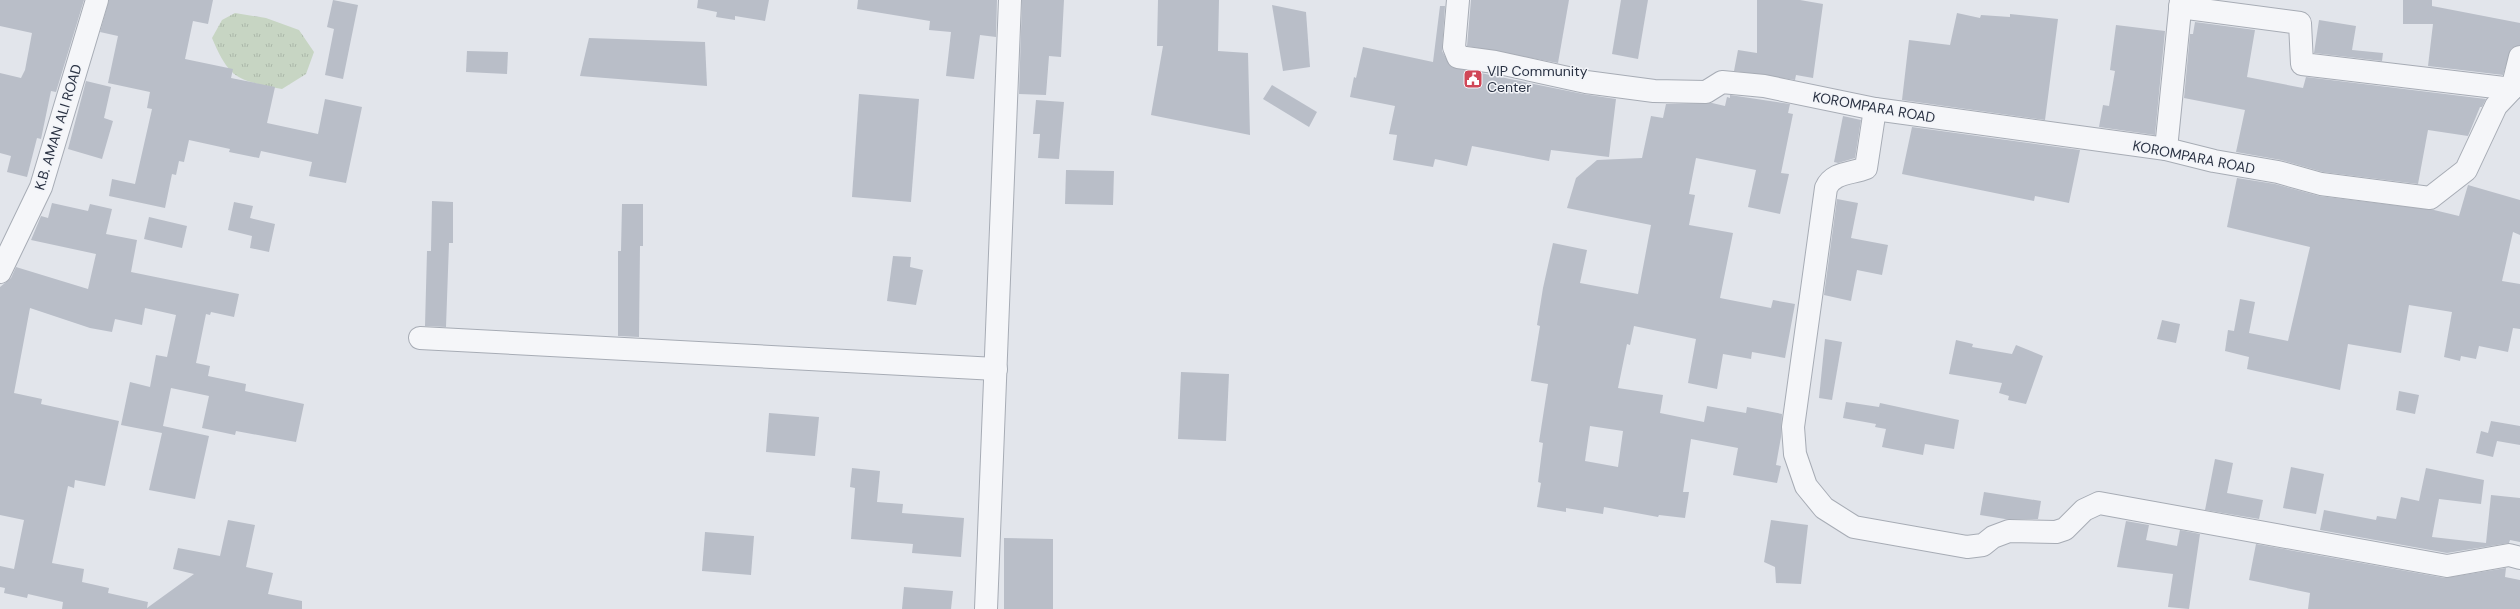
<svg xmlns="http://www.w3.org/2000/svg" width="2520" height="609" viewBox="0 0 2520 609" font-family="'DM Sans',sans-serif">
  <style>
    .grass { fill: url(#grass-tufts) }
    .building { fill: #b9bec8; fill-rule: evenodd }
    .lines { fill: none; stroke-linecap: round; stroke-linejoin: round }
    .minor-casing { stroke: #a7acb5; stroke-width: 24 }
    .minor { stroke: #f5f6f9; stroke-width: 22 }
    .labels { text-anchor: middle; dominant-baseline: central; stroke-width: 3; stroke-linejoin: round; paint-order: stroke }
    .poi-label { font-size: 14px; fill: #2a3243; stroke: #f2f4f8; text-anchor: start }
    .street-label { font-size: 14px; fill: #2a3243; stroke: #f2f4f8 }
  </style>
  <defs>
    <pattern id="grass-tufts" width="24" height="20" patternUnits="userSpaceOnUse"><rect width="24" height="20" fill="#c7d5c3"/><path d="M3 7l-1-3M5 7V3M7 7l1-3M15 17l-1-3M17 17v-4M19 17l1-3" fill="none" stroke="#abb7a9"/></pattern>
  </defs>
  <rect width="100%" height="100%" fill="#e2e5eb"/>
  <path class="grass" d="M235 13 266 18 299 30 314 52 306 74 282 89C239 80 230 81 212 38L222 20Z"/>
  <g class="building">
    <polygon points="0,0 84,0 56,92 51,91 41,139 37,138 27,177 7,172 11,156 0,153 0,73 21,78 25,70 32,33 0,26"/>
    <polygon points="109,0 213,0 208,24 193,21 185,59 233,69 231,78 275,87 267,123 318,134 325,99 362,107 346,183 309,176 312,162 261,151 259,158 229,152 230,149 189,140 184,162 179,161 176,175 172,174 165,208 109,196 112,179 135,184 152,109 147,108 150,92 108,83 118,36 100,32"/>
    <polygon points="333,0 358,5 343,79 325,75 334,29 327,27"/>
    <polygon points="698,0 769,0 765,21 735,16 735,20 716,17 717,12 697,8"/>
    <polygon points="858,0 997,0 996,37 980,35 974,79 946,76 951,32 929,30 930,21 857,9"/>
    <polygon points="1022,0 1064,0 1061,57 1049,56 1046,95 1019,94"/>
    <polygon points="1158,0 1219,0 1218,51 1248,53 1250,135 1151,115 1163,46 1157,46"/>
    <polygon points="1471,0 1569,0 1558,63 1467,46"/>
    <polygon points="1621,0 1648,0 1638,59 1612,54"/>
    <polygon points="1757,0 1800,0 1823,4 1813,78 1796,75 1795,80 1734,71 1738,50 1757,53"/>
    <polygon points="2403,0 2432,0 2432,6 2520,23 2520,45 2511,49 2503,75 2428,66 2433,24 2403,24"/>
    <polygon points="1272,5 1306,12 1310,67 1283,71"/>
    <polygon points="1440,6 1445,6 1442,51 1451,67 1583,94 1616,99 1609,157 1551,150 1549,161 1472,146 1467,166 1435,159 1433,167 1393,160 1397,135 1389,134 1395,106 1350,97 1354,77 1356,78 1363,47 1433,62"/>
    <polygon points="1957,13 1980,18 1981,15 2010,17 2010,14 2058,19 2045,120 1902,100 1909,40 1950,45"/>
    <polygon points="2319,20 2356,26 2352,50 2383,53 2382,61 2314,53"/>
    <polygon points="2195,22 2255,30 2247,77 2303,88 2306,77 2486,99 2482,107 2480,107 2468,136 2428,130 2418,184 2323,172 2281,160 2236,152 2245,110 2184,98 2190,34 2193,34"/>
    <polygon points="2116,25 2165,31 2155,135 2099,127 2103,105 2109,106 2115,71 2110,70"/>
    <polygon points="589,38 705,42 707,86 580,76"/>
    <polygon points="467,51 508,52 507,74 466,72"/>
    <polygon points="86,81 111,87 104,118 113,121 102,159 68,149"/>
    <polygon points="1272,85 1317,112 1309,127 1263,99"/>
    <polygon points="859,94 919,99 911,202 852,197"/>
    <path d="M1730 95 1790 104 1788 113 1793 114 1781 173 1789 174 1780 214 1748 207 1756 170 1696 158 1689 194 1695 195 1689 225 1733 233 1720 298 1771 308 1773 300 1795 304 1785 358 1752 352 1751 359 1723 354 1717 389 1688 383 1696 339 1634 326 1630 345 1627 344 1618 388 1663 395 1660 413 1704 422 1707 406 1746 413 1747 407 1782 414 1781 437 1776 465 1781 466 1777 483 1733 475 1738 448 1691 439 1683 492H1689L1685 518 1659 515 1658 517 1604 507 1603 514 1566 508V512L1537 507 1541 483 1538 482 1543 443 1539 442 1548 384 1531 381 1540 326 1537 325 1543 288 1553 243 1587 250 1580 283 1638 294 1651 225 1567 208 1576 178 1597 160 1642 158 1651 116 1663 118 1666 104 1712 103 1725 106 1727 97 1730 98ZM1590 426 1623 431 1618 467 1585 461Z"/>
    <polygon points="1036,100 1064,102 1059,159 1038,158 1040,134 1033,134"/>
    <polygon points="1843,116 1861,120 1855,158 1838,163 1834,162"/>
    <polygon points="1912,127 2080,150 2069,203 2035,196 2034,201 1902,174"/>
    <polygon points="1066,170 1114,171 1113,205 1065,204"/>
    <polygon points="2237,178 2275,184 2319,196 2434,210 2459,216 2468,185 2520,200 2520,235 2513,232 2502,281 2520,284 2520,329 2513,328 2508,352 2479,346 2476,359 2461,356 2460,361 2444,357 2452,312 2409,305 2401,353 2348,344 2340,390 2247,369 2249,357 2225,351 2228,330 2234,331 2240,299 2255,302 2249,333 2288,341 2310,247 2227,227"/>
    <polygon points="1837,199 1858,203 1851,238 1888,245 1882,275 1857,270 1851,301 1824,295"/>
    <polygon points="432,201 453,202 453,243 449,243 446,327 425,326 427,251 431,251"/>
    <polygon points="234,202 253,206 250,218 275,224 269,252 250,248 252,236 228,230"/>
    <polygon points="52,203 88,211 90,204 112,209 106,234 137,240 131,272 239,294 234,317 211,312 210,315 206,314 196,363 210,366 208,376 246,384 245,391 304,404 296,442 236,431 235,435 202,428 209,396 171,388 163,426 209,436 195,499 149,490 162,433 121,425 130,382 150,387 156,355 167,357 176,315 145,308 142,325 115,319 112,332 90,328 30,308 14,393 42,399 41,404 119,421 105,486 75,480 74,488 68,486 52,563 84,569 82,582 109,588 108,593 148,602 147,608 194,574 173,569 178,548 220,556 228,520 255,525 246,567 273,573 268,594 302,601 302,609 62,609 63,602 28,594 27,598 4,593 5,588 0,587 0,566 14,569 24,520 0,515 0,287 11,278 16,267 88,289 96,254 31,240 41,216 48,218"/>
    <polygon points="622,204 643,204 643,246 640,246 639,337 618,336 618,251 621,251"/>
    <polygon points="149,217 187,226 182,248 144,239"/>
    <polygon points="893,256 911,257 910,267 923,270 916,305 887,301"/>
    <polygon points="2162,320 2180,324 2176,343 2157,339"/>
    <polygon points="1825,339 1842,342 1832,400 1819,398"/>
    <polygon points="1956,340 1973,344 1972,347 2012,354 2016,345 2043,356 2026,404 2008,400 2009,396 1999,393 2002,383 1949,374"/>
    <polygon points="1181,372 1229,374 1226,441 1178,439"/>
    <polygon points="2399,391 2419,395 2415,414 2396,410"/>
    <polygon points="1846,402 1879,407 1880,403 1959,420 1954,449 1925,444 1923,455 1882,447 1886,429 1875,427 1876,424 1843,418"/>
    <polygon points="769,413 819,417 815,456 766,452"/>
    <polygon points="2491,421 2520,426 2520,445 2497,441 2493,457 2476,453 2481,431 2488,433"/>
    <polygon points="2215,459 2233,463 2227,493 2263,500 2259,519 2205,510"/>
    <polygon points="2291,467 2324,474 2316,514 2283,508"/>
    <polygon points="852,468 880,471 877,502 903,504 902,513 964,518 961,557 912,553 913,544 851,539 855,488 850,487"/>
    <polygon points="2426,468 2484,480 2481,504 2439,499 2432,537 2486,543 2491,495 2520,498 2520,542 2510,540 2509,543 2447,553 2320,530 2324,510 2376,520 2377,516 2396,519 2401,497 2419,501"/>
    <polygon points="1984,492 2041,501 2038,519 2005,519 1980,515"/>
    <polygon points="1771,520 1808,525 1801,584 1776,583 1775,567 1764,562"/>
    <polygon points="2126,521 2149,525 2146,540 2177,546 2180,530 2200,534 2189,609 2168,607 2173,574 2117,567"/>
    <polygon points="705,532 754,536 751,575 702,571"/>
    <polygon points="1004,538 1053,539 1053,609 1004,609"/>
    <polygon points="2256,544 2445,578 2506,568 2505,577 2520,580 2520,609 2308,609 2310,593 2249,580"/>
    <polygon points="904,587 953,591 951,609 902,609"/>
  </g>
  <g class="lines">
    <g class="minor-casing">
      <g id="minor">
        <polyline points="1458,0 1454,47 1458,57 1495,62 1586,82 1654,91 1706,92 1722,82 1764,86 1875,109 2166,149 2214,161 2278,172 2321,184 2430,198 2466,170 2496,106 2512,89 2520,57"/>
        <polyline points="2180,7 2300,23 2302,64 2512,89"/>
        <path d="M1875 109 1866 168C1851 174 1833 172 1826 188L1793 427 1795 454 1806 486 1824 508 1854 527 1967 547 1983 545 1993 537 2009 531 2056 532 2065 529 2084 510 2099 503 2447 566 2509 555 2520 558"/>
        <polyline points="2166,149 2181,0"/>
        <polyline points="0,272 41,187 97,0"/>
        <polyline points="420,338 996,369"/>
        <polyline points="986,609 1010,0"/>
      </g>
    </g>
    <use href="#minor" class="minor"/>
  </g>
  <defs>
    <g id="civic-square" transform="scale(1)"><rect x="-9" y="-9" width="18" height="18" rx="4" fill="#d04757" stroke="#f2f4f8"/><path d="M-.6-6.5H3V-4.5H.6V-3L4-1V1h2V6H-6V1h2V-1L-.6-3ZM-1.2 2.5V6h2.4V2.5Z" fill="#fff"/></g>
  </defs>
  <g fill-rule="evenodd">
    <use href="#civic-square" x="1473" y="79"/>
  </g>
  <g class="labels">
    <g class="poi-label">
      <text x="1487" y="71">VIP Community<tspan x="1487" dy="16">Center</tspan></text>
    </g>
    <g class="street-label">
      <text transform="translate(1874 107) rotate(10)">KOROMPARA ROAD</text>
      <text transform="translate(58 127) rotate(-73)">K.B. AMAN ALI ROAD</text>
      <text transform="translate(2194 157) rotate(11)">KOROMPARA ROAD</text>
    </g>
  </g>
</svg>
